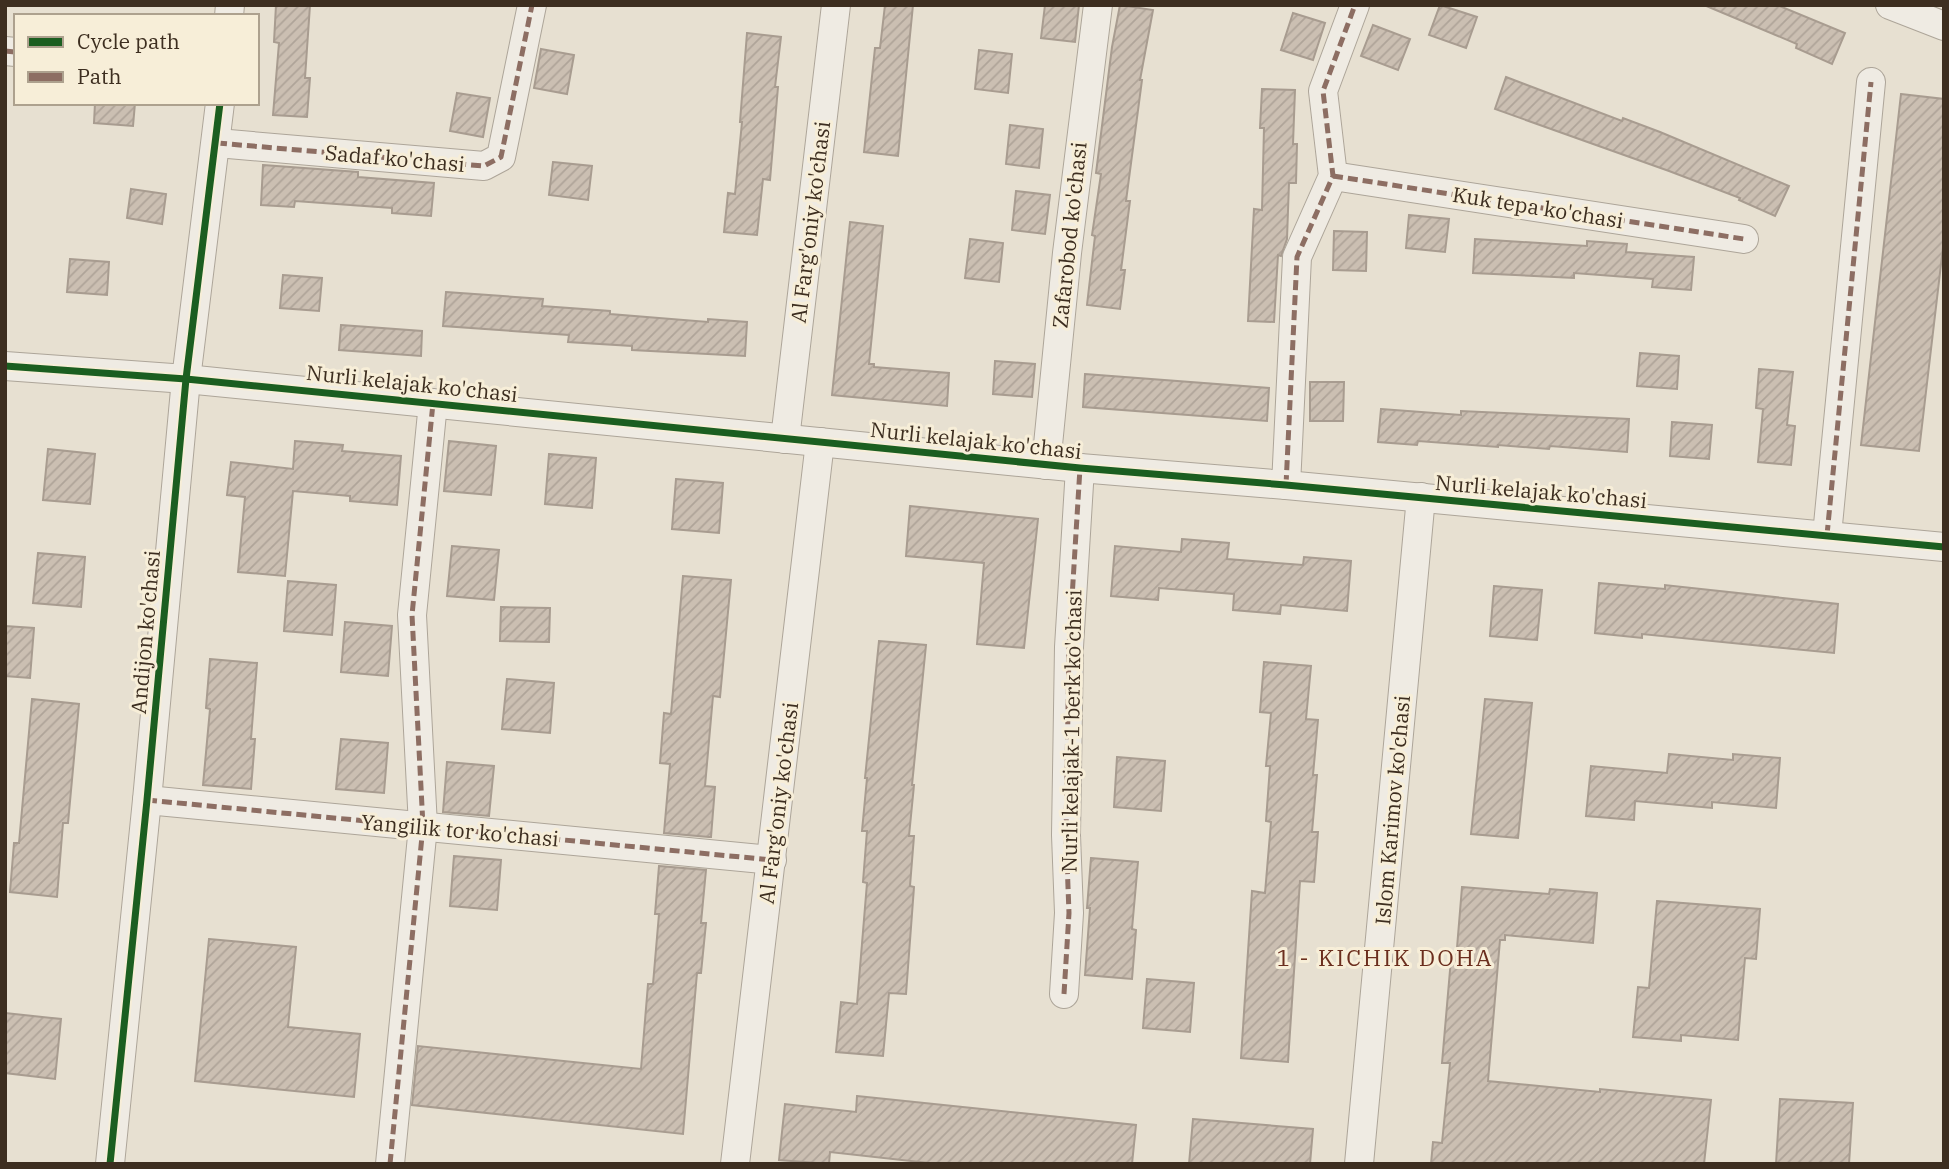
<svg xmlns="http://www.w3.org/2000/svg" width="1949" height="1169" viewBox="0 0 1949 1169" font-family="'IBM Plex Serif',serif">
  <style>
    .building { fill: url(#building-hatch); stroke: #a89c90; stroke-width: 2 }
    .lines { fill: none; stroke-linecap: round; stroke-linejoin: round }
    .minor-casing { stroke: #ada599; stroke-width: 30 }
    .minor { stroke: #efebe3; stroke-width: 28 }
    .quiet { stroke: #8d6e63; stroke-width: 5; stroke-dasharray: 10 5; stroke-linecap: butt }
    .cycleway-casing { stroke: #f7eed8; stroke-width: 11 }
    .cycleway { stroke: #1b5e20; stroke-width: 7 }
    .labels { text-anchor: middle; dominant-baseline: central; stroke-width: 6; stroke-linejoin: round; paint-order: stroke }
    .street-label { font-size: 21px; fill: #3d2e20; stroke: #f7eed8 }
    .neighbourhood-label { font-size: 23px; letter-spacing: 2px; fill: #6b2e1e; stroke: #f7eed8 }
  </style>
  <defs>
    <pattern id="building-hatch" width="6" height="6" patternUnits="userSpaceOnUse" patternTransform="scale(1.75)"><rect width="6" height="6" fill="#cbbfb2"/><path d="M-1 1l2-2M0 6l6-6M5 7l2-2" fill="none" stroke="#afa499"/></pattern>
  </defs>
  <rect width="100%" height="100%" fill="#e7e0d1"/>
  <g class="building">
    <polygon points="276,5 310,5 305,78 310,78 307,117 273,115 279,43 274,42"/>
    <polygon points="885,5 913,5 898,156 864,152 875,48 880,48"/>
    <polygon points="1045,5 1079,5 1075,42 1041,38"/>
    <polygon points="1120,5 1153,10 1140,80 1142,80 1126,201 1130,201 1121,270 1125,270 1120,309 1087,305 1095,236 1092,235 1101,174 1096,173 1112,47"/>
    <polygon points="1440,5 1477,17 1466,48 1429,35"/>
    <polygon points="1704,5 1777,5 1845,33 1832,64 1796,48 1797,44"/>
    <polygon points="1293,13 1325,23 1313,60 1281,50"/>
    <polygon points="1373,25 1410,39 1398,70 1361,56"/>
    <polygon points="747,33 781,37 775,87 778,87 770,180 763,179 757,235 724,232 728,193 735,194 742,122 740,122"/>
    <polygon points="541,49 574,55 567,94 534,88"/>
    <polygon points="979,50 1012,54 1008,93 975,89"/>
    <polygon points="1506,77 1622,121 1623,118 1660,132 1789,186 1775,216 1739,200 1740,198 1669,171 1495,109"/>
    <polygon points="1262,89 1295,90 1293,144 1297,144 1296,183 1289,183 1287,239 1281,256 1278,255 1274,322 1248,321 1254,209 1262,210 1264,128 1260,128"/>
    <polygon points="457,93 490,98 483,137 450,131"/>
    <polygon points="1901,94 1944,99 1944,239 1919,451 1861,445"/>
    <polygon points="95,103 135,103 133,126 94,123"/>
    <polygon points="1010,125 1043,129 1039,168 1006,164"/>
    <polygon points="553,162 592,166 588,200 549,195"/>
    <polygon points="263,165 358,172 358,177 434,183 431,216 392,213 392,208 295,201 294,207 261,205"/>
    <polygon points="131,189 166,194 162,224 127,218"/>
    <polygon points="1016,191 1050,195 1045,234 1012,230"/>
    <polygon points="1409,215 1449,219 1445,252 1406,248"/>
    <polygon points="850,222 883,226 869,364 874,364 874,367 949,373 947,406 832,395"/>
    <polygon points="1334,231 1367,232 1366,271 1333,270"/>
    <polygon points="970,239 1003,243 999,282 965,278"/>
    <polygon points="1475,239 1587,246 1587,241 1627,244 1626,252 1694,257 1691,290 1652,287 1653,279 1574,273 1574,278 1473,273"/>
    <polygon points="70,259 109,262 107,295 67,292"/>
    <polygon points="283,275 322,278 319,311 280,308"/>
    <polygon points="446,292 543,299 542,306 610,311 610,314 708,322 708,319 747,322 745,356 632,350 632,346 568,342 569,335 443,326"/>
    <polygon points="341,325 422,331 421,356 339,350"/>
    <polygon points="1640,353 1679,356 1677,389 1637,386"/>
    <polygon points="995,361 1035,364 1032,397 993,394"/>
    <polygon points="1759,369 1793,372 1787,425 1795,426 1791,465 1758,462 1763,409 1756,408"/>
    <polygon points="1085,374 1269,388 1267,421 1083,407"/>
    <polygon points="1310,382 1344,382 1343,421 1310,421"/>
    <polygon points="1381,409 1461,415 1461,411 1629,419 1627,452 1550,446 1549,449 1498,445 1498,447 1418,441 1417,445 1378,442"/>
    <polygon points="1672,422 1712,425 1709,459 1670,456"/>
    <polygon points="295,441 343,445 342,451 401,456 397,505 350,501 350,496 293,491 285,576 238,572 245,497 227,495 231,462 293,469"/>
    <polygon points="449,441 496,446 491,495 444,491"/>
    <polygon points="48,449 95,454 90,504 43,500"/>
    <polygon points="549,454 596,458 592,508 545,504"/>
    <polygon points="676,479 723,483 719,533 672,529"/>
    <polygon points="910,506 1038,519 1024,648 977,644 984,563 906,556"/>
    <polygon points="1182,539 1229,543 1227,559 1303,565 1304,557 1351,561 1347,611 1281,605 1280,614 1233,610 1234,594 1159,588 1158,600 1111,596 1115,546 1181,552"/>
    <polygon points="452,546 499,550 494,600 447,596"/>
    <polygon points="38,553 85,557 81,607 33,603"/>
    <polygon points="683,576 731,580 720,697 713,696 705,786 715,787 711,837 709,837 664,833 670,764 660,763 664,713 671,714"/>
    <polygon points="288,581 336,585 332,635 284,631"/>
    <polygon points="1599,583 1665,589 1665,585 1838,604 1834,653 1642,634 1642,638 1595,633"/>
    <polygon points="1494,586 1542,590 1537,640 1490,636"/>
    <polygon points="501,607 550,608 549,642 500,641"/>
    <polygon points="345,622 392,626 388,676 341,672"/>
    <polygon points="5,626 34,628 30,678 5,676"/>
    <polygon points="879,641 926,645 912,785 914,785 909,836 914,836 910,886 914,887 906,994 889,993 883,1056 836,1052 841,1002 857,1004 867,883 863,882 867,831 862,831 867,778 865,778"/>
    <polygon points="210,659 257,663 251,739 255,739 251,789 203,785 210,709 206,708"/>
    <polygon points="1264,662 1311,666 1306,719 1318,720 1313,775 1317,775 1312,832 1318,832 1314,882 1300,881 1288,1062 1241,1058 1252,891 1265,893 1271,822 1266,821 1270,766 1266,766 1271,713 1260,712"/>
    <polygon points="507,679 554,683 550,733 502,729"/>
    <polygon points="32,699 79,704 68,823 63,823 57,897 10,892 14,843 19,843"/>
    <polygon points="1485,699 1532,703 1518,838 1471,834"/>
    <polygon points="341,739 388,743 384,793 336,789"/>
    <polygon points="1669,754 1733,760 1733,754 1780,758 1776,808 1712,802 1712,808 1635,801 1634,820 1586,816 1591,766 1667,773"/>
    <polygon points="1117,757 1165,761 1161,811 1114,807"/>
    <polygon points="447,762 494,766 489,816 443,812"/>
    <polygon points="454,856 501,860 497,910 450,906"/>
    <polygon points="1091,858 1138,862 1132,929 1136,930 1132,979 1085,975 1090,908 1087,908"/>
    <polygon points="659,866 706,870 701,923 706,923 701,973 697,973 683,1134 412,1105 418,1046 641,1069 648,984 653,984 659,914 655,914"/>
    <polygon points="1462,887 1549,894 1550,889 1597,893 1593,943 1505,935 1505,940 1500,940 1488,1081 1600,1092 1600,1089 1711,1100 1704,1164 1431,1164 1433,1142 1442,1143 1450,1063 1442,1063 1451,959 1456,960"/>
    <polygon points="1657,901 1760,909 1756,959 1745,958 1738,1040 1681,1035 1681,1041 1633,1037 1638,987 1649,988"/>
    <polygon points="209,939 296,947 288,1027 360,1034 354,1097 195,1081"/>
    <polygon points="1147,979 1194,983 1190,1032 1143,1028"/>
    <polygon points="5,1013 61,1019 55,1079 5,1073"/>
    <polygon points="857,1096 1136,1125 1132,1164 938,1164 830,1152 829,1164 779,1160 785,1104 856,1112"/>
    <polygon points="1780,1099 1853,1103 1849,1164 1776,1164"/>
    <polygon points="1193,1119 1313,1129 1310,1164 1189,1164"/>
  </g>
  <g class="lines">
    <g class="minor-casing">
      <g id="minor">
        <polyline points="1890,5 1944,26"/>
        <polyline points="229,16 230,5"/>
        <polyline points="5,51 16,52"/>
        <polyline points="217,143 484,166 501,157 532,5"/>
        <polyline points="1333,176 1744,239"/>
        <polyline points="5,366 186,379 1080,468 1286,485 1944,547"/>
        <polyline points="785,439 836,5"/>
        <polyline points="1046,465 1067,253 1098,5"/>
        <polyline points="1286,485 1297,257 1333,176 1323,91 1355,5"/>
        <polyline points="1827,535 1871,82"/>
        <polyline points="147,800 772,860"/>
        <polyline points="1064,994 1069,913 1066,835 1069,647 1080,468"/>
        <polyline points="110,1164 147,800 186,379 220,103"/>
        <polyline points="390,1164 423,826 412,615 433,403"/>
        <polyline points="735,1164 820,442"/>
        <polyline points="1359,1164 1421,497"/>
      </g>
    </g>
    <use href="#minor" class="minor"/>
    <g class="quiet">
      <polyline points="5,51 16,52"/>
      <polyline points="217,143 484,166 501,157 532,5"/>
      <polyline points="1333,176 1744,239"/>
      <polyline points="1286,485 1297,257 1333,176 1323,91 1355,5"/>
      <polyline points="1827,535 1871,82"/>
      <polyline points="147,800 772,860"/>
      <polyline points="1064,994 1069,913 1066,835 1069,647 1080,468"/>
      <polyline points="390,1164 423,826 412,615 433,403"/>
    </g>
    <g class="cycleway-casing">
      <g id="cycleway">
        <polyline points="5,366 186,379 1080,468 1286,485 1944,547"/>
        <polyline points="110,1164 147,800 186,379 220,103"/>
      </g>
    </g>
    <use href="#cycleway" class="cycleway"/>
  </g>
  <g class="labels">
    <g class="street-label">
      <text transform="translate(395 158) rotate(5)">Sadaf ko'chasi</text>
      <text transform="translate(1538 207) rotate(9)">Kuk tepa ko'chasi</text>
      <text transform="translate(810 222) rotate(-83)">Al Farg'oniy ko'chasi</text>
      <text transform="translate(1069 235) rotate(-84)">Zafarobod ko'chasi</text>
      <text transform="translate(412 383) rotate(6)">Nurli kelajak ko'chasi</text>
      <text transform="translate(976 440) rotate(6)">Nurli kelajak ko'chasi</text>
      <text transform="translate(1541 491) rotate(5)">Nurli kelajak ko'chasi</text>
      <text transform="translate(145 632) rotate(-85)">Andijon ko'chasi</text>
      <text transform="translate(1071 731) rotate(-89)">Nurli kelajak-1 berk ko'chasi</text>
      <text transform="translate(778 803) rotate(-83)">Al Farg'oniy ko'chasi</text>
      <text transform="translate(1392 810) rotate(-85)">Islom Karimov ko'chasi</text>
      <text transform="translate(460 830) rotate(5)">Yangilik tor ko'chasi</text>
    </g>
    <g class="neighbourhood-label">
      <text x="1385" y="957">1 - KICHIK DOHA</text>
    </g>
  </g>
  <rect width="1949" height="1169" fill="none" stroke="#3d2e20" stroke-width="14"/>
  <rect x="14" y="14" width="245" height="91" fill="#f7eed8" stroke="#ada18e" stroke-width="2"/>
  <rect x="28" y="37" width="35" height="10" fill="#1b5e20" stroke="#ada18e" stroke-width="2"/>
  <text x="77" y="49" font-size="21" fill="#3d2e20">Cycle path</text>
  <rect x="28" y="72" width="35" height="10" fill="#8d6e63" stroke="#ada18e" stroke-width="2"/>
  <text x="77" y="84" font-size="21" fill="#3d2e20">Path</text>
</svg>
